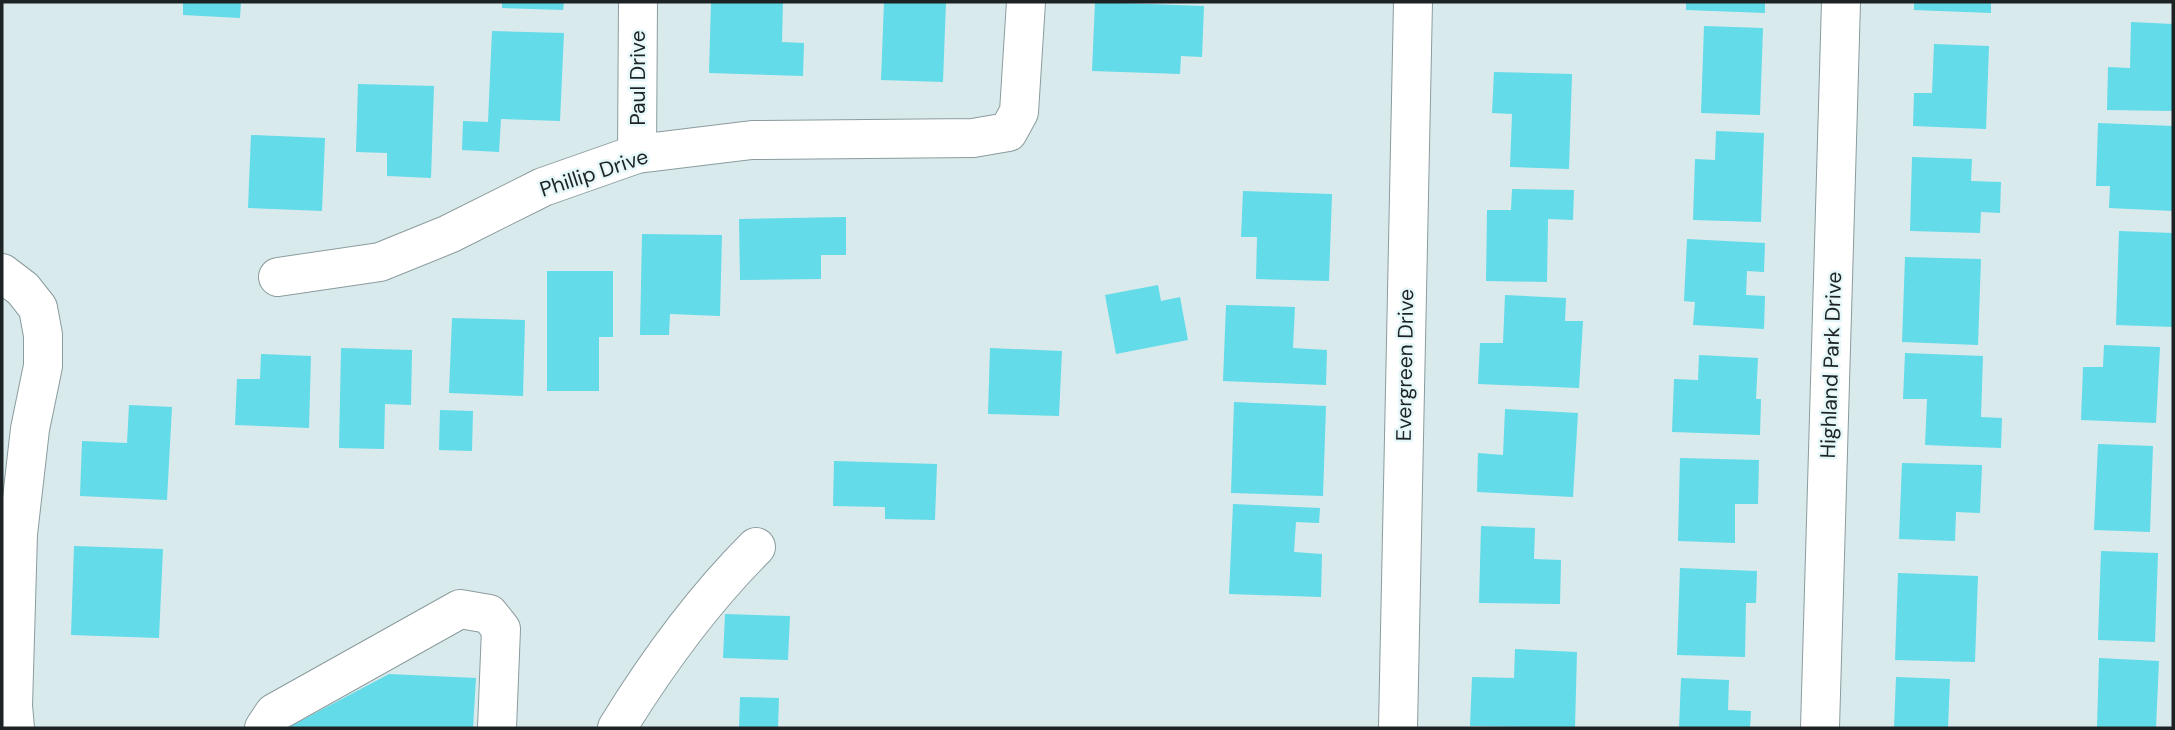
<svg xmlns="http://www.w3.org/2000/svg" width="2175" height="730" viewBox="0 0 2175 730" font-family="'DM Sans',sans-serif">
  <style>
    .building { fill: #63dbe8 }
    .lines { fill: none; stroke-linecap: round; stroke-linejoin: round }
    .minor-casing { stroke: #8b9c9e; stroke-width: 40 }
    .minor { stroke: #fff; stroke-width: 38 }
    .labels { text-anchor: middle; dominant-baseline: central; stroke-width: 5; stroke-linejoin: round; paint-order: stroke }
    .street-label { font-size: 21px; fill: #1d2324; stroke: #e5f7f9 }
  </style>
  <rect width="100%" height="100%" fill="#d8eaec"/>
  <g class="building">
    <polygon points="183,2 241,2 240,18 183,15"/>
    <polygon points="502,2 564,2 563,10 502,8"/>
    <polygon points="711,2 783,2 782,42 804,43 803,76 709,73"/>
    <polygon points="884,2 946,2 943,82 881,80"/>
    <polygon points="1095,2 1204,6 1202,57 1181,56 1180,74 1092,71"/>
    <polygon points="1686,2 1765,2 1765,13 1686,10"/>
    <polygon points="1914,2 1991,2 1991,13 1914,10"/>
    <polygon points="2131,22 2173,24 2173,111 2107,110 2108,67 2130,68"/>
    <polygon points="1704,26 1763,28 1760,115 1701,113"/>
    <polygon points="492,31 564,33 560,121 501,119 499,152 462,150 463,121 488,122"/>
    <polygon points="1934,44 1989,46 1986,129 1913,126 1914,93 1932,93"/>
    <polygon points="1494,72 1572,74 1569,169 1510,167 1512,114 1492,113"/>
    <polygon points="358,84 434,86 431,178 387,176 387,153 356,152"/>
    <polygon points="2098,123 2173,126 2173,211 2109,208 2110,186 2096,186"/>
    <polygon points="1716,131 1764,133 1761,222 1693,220 1695,159 1715,160"/>
    <polygon points="251,135 325,138 322,211 248,208"/>
    <polygon points="1912,157 1972,159 1971,181 2001,182 2000,213 1981,212 1980,233 1910,231"/>
    <polygon points="1512,189 1574,190 1573,220 1548,219 1547,282 1486,281 1487,210 1511,210"/>
    <polygon points="1243,191 1332,194 1329,281 1256,279 1257,237 1241,237"/>
    <polygon points="846,217 846,255 821,255 821,279 740,280 739,219"/>
    <polygon points="2119,231 2173,233 2173,327 2116,325"/>
    <polygon points="642,234 722,235 720,316 670,314 669,335 640,335"/>
    <polygon points="1687,239 1765,243 1764,272 1747,271 1746,295 1765,296 1764,329 1693,325 1695,302 1684,301"/>
    <polygon points="1905,257 1981,259 1978,345 1902,342"/>
    <polygon points="547,271 613,271 613,337 599,337 599,391 547,391"/>
    <polygon points="1158,285 1161,301 1180,297 1188,340 1116,354 1105,295"/>
    <polygon points="1505,295 1566,298 1565,321 1583,321 1579,388 1478,384 1480,343 1503,343"/>
    <polygon points="1226,305 1295,307 1293,348 1327,350 1326,385 1223,381"/>
    <polygon points="452,318 525,320 523,396 449,393"/>
    <polygon points="2104,345 2160,347 2156,423 2081,420 2083,367 2103,367"/>
    <polygon points="341,348 412,350 411,405 385,404 384,449 339,448"/>
    <polygon points="990,348 1062,351 1059,416 988,414"/>
    <polygon points="1905,353 1983,356 1981,417 2002,418 2001,448 1925,445 1927,399 1903,399"/>
    <polygon points="261,354 311,356 309,428 235,425 237,379 260,379"/>
    <polygon points="1699,355 1758,358 1756,399 1761,399 1760,435 1672,432 1674,379 1698,380"/>
    <polygon points="1234,402 1326,406 1323,496 1231,493"/>
    <polygon points="129,405 172,407 167,500 80,496 82,441 127,443"/>
    <polygon points="1505,409 1578,413 1573,497 1477,492 1478,453 1503,455"/>
    <polygon points="440,410 473,411 472,451 439,450"/>
    <polygon points="2098,444 2153,446 2150,532 2094,530"/>
    <polygon points="1680,458 1759,460 1758,504 1735,504 1735,543 1678,541"/>
    <polygon points="834,461 937,464 935,520 885,519 885,507 833,506"/>
    <polygon points="1902,463 1982,465 1980,513 1956,512 1955,541 1899,539"/>
    <polygon points="1233,504 1320,508 1319,523 1296,522 1294,552 1322,554 1321,597 1229,594"/>
    <polygon points="1481,526 1535,528 1534,559 1561,560 1560,604 1479,603"/>
    <polygon points="74,546 163,549 159,638 71,635"/>
    <polygon points="2101,551 2158,553 2155,642 2098,640"/>
    <polygon points="1680,568 1757,571 1756,603 1746,603 1745,657 1677,655"/>
    <polygon points="1898,573 1978,576 1975,662 1895,660"/>
    <polygon points="725,614 790,616 788,660 723,658"/>
    <polygon points="1515,649 1577,652 1575,728 1470,726 1472,677 1514,678"/>
    <polygon points="2099,658 2159,661 2156,728 2097,728"/>
    <polygon points="389,674 476,678 473,728 287,728"/>
    <polygon points="1896,677 1950,679 1948,728 1894,728"/>
    <polygon points="1681,678 1729,680 1728,710 1751,711 1750,728 1679,728"/>
    <polygon points="740,697 779,698 778,728 739,728"/>
  </g>
  <g class="lines">
    <g class="minor-casing">
      <g id="minor">
        <polyline points="637,154 638,2"/>
        <polyline points="2,273 23,289 38,308 43,335 43,366 30,429 18,534 13,706 15,728"/>
        <polyline points="278,277 380,262 449,234 543,187 637,154 752,140 973,138 1008,132 1019,112 1026,2"/>
        <polyline points="264,728 274,713 460,609 489,614 501,629 497,728"/>
        <path d="M617 728C657 663 702 601 756 547"/>
        <polyline points="1398,728 1413,2"/>
        <polyline points="1820,728 1841,2"/>
      </g>
    </g>
    <use href="#minor" class="minor"/>
  </g>
  <g class="labels">
    <g class="street-label">
      <text transform="translate(638 78) rotate(-90)">Paul Drive</text>
      <text transform="translate(594 173) rotate(-18)">Phillip Drive</text>
      <text transform="translate(1405 365) rotate(-89)">Evergreen Drive</text>
      <text transform="translate(1831 365) rotate(-88)">Highland Park Drive</text>
    </g>
  </g>
  <rect width="2175" height="730" fill="none" stroke="#1d2324" stroke-width="7"/>
</svg>
